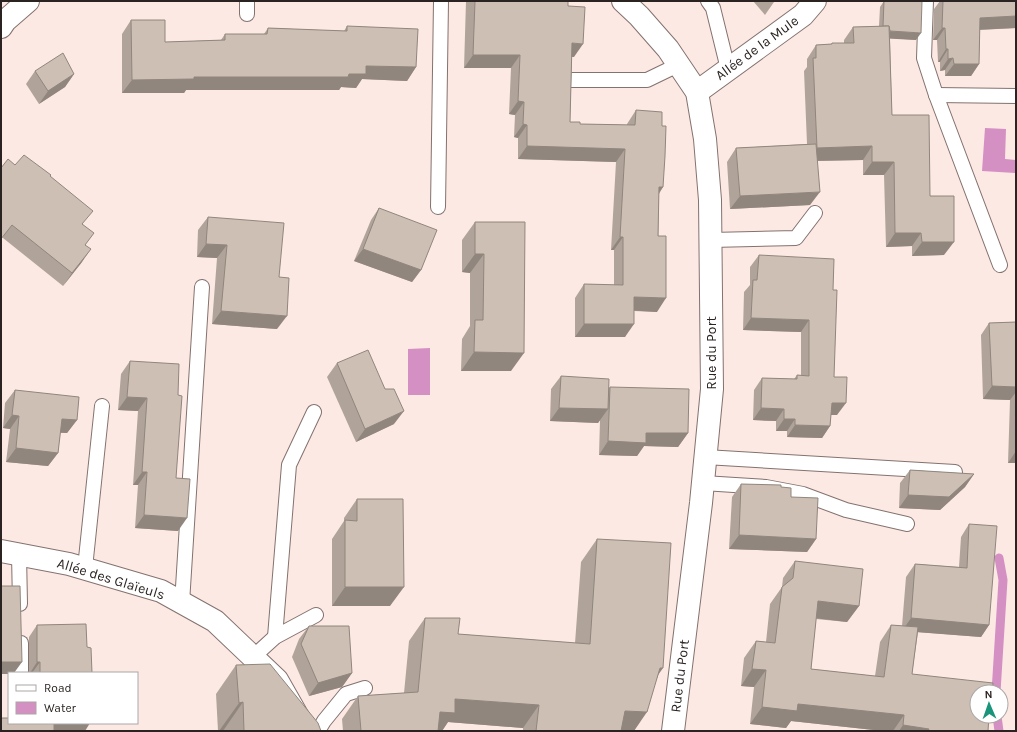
<svg xmlns="http://www.w3.org/2000/svg" width="1017" height="732" viewBox="0 0 1017 732" font-family="Karla,sans-serif">
  <style>
    .water { fill: #d490c2 }
    .lines { fill: none; stroke-linecap: round; stroke-linejoin: round }
    .stream { stroke: #d490c2; stroke-width: 9 }
    .lane-casing { stroke: #83726e; stroke-width: 16 }
    .street-casing { stroke: #83726e; stroke-width: 24 }
    .lane { stroke: #fff; stroke-width: 14 }
    .street { stroke: #fff; stroke-width: 22 }
    .wall { fill: #b0a49a }
    .shaded-wall { fill: #90867d }
    .building { fill: #cdbfb3; stroke: #90867d }
    .labels { text-anchor: middle; dominant-baseline: central; stroke-width: 3.5; stroke-linejoin: round; paint-order: stroke }
    .street-label { font-size: 14px; fill: #2a2321; stroke: #fff }
  </style>
  <rect width="100%" height="100%" fill="#fde9e4"/>
  <g class="water">
    <polygon points="985,128 1006,129 1005,159 1016,160 1015,173 982,171"/>
    <polygon points="430,348 430,395 408,395 408,349"/>
  </g>
  <g class="lines">
    <g class="stream">
      <polyline points="996,692 1003,580 999,558"/>
      <polyline points="997,716 999,731"/>
    </g>
    <g class="lane-casing">
      <g id="lane">
        <polyline points="247,1 247,14"/>
        <polyline points="708,1 713,8 728,69"/>
        <polyline points="926,1 924,58 936,95 1000,265"/>
        <polyline points="571,80 647,80 678,65"/>
        <polyline points="936,95 1016,96"/>
        <polyline points="438,207 441,1"/>
        <polyline points="711,240 796,238 815,213"/>
        <polyline points="705,457 955,472"/>
        <polyline points="703,483 766,487 803,494 846,510 907,524"/>
        <polyline points="19,554 20,604"/>
        <polyline points="85,568 102,406"/>
        <polyline points="182,603 202,287"/>
        <polyline points="275,637 289,465 314,412"/>
        <polyline points="21,643 21,673"/>
        <polyline points="253,657 275,637 316,615"/>
        <polyline points="318,731 324,721 346,694 365,688"/>
      </g>
    </g>
    <g class="street-casing">
      <g id="street">
        <polyline points="623,1 639,16 668,49 697,92 705,139 710,200 712,389 701,503 673,731"/>
        <polyline points="1,27 5,21 28,1"/>
        <polyline points="697,92 803,15 815,1"/>
        <polyline points="1,551 69,564 161,591 215,621 277,680 306,731"/>
      </g>
    </g>
    <use href="#lane" class="lane"/>
    <use href="#street" class="street"/>
  </g>
  <g class="wall">
    <polygon points="466,1 568,1 568,6 574,57 572,57 570,122 580,124 627,125 627,124 636,110 662,126 663,187 659,194 657,312 634,311 625,337 575,337 575,298 584,284 614,285 614,250 611,250 616,162 518,159 518,138 514,137 515,115 509,114 511,68 464,68"/>
    <polygon points="753,1 774,1 774,2 765,15"/>
    <polygon points="884,1 911,1 916,40 890,38 892,115 930,196 944,255 912,256 912,246 886,247 884,175 863,175 863,160 817,161 810,205 730,209 727,162 736,148 807,144 804,71 807,67 807,59 816,45 831,44 832,43 844,43 844,40 853,27 879,26 880,7"/>
    <polygon points="940,1 1016,1 1016,28 980,30 979,64 971,76 945,76 945,70 940,71 940,62 938,62 937,40 933,40 934,9"/>
    <polygon points="131,20 165,42 221,40 225,34 264,34 268,28 344,31 347,26 416,67 407,81 362,79 356,88 341,87 339,90 186,90 184,93 122,93 122,34"/>
    <polygon points="35,71 74,74 65,87 39,104 26,84"/>
    <polygon points="15,165 50,177 83,224 86,245 82,262 63,286 3,238"/>
    <polygon points="379,208 421,270 412,282 354,261 371,220"/>
    <polygon points="208,217 279,277 277,329 212,324 217,258 197,257 198,230"/>
    <polygon points="475,222 525,222 511,371 461,371 462,339 470,326 470,273 462,272 462,240"/>
    <polygon points="759,255 833,290 834,377 837,415 831,415 830,426 822,438 787,437 787,431 776,431 776,421 753,420 754,390 762,378 794,379 797,375 801,375 801,332 743,330 744,292 750,285 750,267"/>
    <polygon points="1016,322 1016,463 1008,463 1010,400 983,399 981,335 989,323"/>
    <polygon points="130,361 178,395 176,478 178,531 135,528 138,485 133,485 138,411 118,410 121,374"/>
    <polygon points="337,363 394,424 356,442 327,377"/>
    <polygon points="561,376 609,388 610,387 688,433 678,447 644,446 637,456 599,455 600,420 598,423 550,421 551,389"/>
    <polygon points="15,390 77,420 67,433 60,433 58,453 48,466 6,462 10,429 3,428 5,403"/>
    <polygon points="910,470 974,474 965,487 940,510 899,508 900,483"/>
    <polygon points="741,484 781,487 791,497 816,539 807,552 729,549 732,497"/>
    <polygon points="357,499 390,606 332,606 332,539 344,521 344,518"/>
    <polygon points="969,524 989,625 981,637 918,632 912,674 988,731 883,731 791,721 786,728 750,724 754,687 741,686 744,658 756,641 766,642 770,604 782,587 783,578 795,561 859,606 847,622 816,619 811,669 875,676 880,642 891,625 902,626 906,577 915,564 959,567 961,537"/>
    <polygon points="597,539 658,676 634,731 523,731 523,728 448,722 442,731 343,731 342,719 358,696 404,693 409,641 425,618 458,634 575,643 581,562"/>
    <polygon points="37,625 87,647 92,673 29,673 29,637"/>
    <polygon points="309,626 352,673 342,687 309,696 292,657 299,639"/>
    <polygon points="236,665 321,731 218,731 216,694"/>
  </g>
  <g class="shaded-wall">
    <polygon points="1016,16 1016,28 972,30 980,18"/>
    <polygon points="942,28 945,28 937,40 933,40"/>
    <polygon points="883,31 921,33 916,40 878,38"/>
    <polygon points="572,43 583,44 574,57 563,56"/>
    <polygon points="946,49 948,49 940,62 938,62"/>
    <polygon points="473,55 520,55 511,68 464,68"/>
    <polygon points="953,58 945,70 940,71 948,59"/>
    <polygon points="954,64 979,64 971,76 945,76"/>
    <polygon points="366,66 416,67 407,81 362,79 356,88 341,87 339,90 186,90 184,93 122,93 132,80 194,77 349,74"/>
    <polygon points="74,74 65,87 39,104 48,91"/>
    <polygon points="518,101 524,102 515,115 509,114"/>
    <polygon points="523,124 527,125 518,138 514,137"/>
    <polygon points="527,146 625,149 616,162 518,159"/>
    <polygon points="872,146 863,160 807,161 817,148"/>
    <polygon points="872,162 894,162 884,175 863,175"/>
    <polygon points="659,187 663,187 654,200"/>
    <polygon points="820,192 810,205 730,209 740,196"/>
    <polygon points="895,233 921,233 912,246 886,247"/>
    <polygon points="620,237 623,237 614,250 611,250"/>
    <polygon points="922,242 954,242 944,255 912,256"/>
    <polygon points="206,244 227,245 217,258 197,257"/>
    <polygon points="91,249 82,262 63,286 72,273"/>
    <polygon points="363,249 421,270 412,282 354,261"/>
    <polygon points="475,254 484,254 470,273 462,272"/>
    <polygon points="634,297 666,298 657,312 625,310"/>
    <polygon points="221,311 287,316 277,329 212,324"/>
    <polygon points="751,318 809,320 801,332 743,330"/>
    <polygon points="584,324 634,324 625,337 575,337"/>
    <polygon points="474,352 524,353 511,371 461,371"/>
    <polygon points="992,386 1016,387 1016,392 1010,400 983,399"/>
    <polygon points="127,397 147,398 138,411 118,410"/>
    <polygon points="832,403 846,403 837,415 823,415"/>
    <polygon points="559,408 608,409 598,423 550,421"/>
    <polygon points="761,408 784,409 776,421 753,420"/>
    <polygon points="404,411 394,424 356,442 365,429"/>
    <polygon points="12,415 19,416 10,429 3,428"/>
    <polygon points="62,419 77,420 67,433 52,432"/>
    <polygon points="784,419 795,419 787,431 776,431"/>
    <polygon points="795,425 830,426 822,438 787,437"/>
    <polygon points="646,433 688,433 678,447 644,446 637,456 599,455 608,441"/>
    <polygon points="16,448 58,453 48,466 6,462"/>
    <polygon points="1016,451 1016,463 1008,463"/>
    <polygon points="142,472 147,472 138,485 133,485"/>
    <polygon points="974,474 965,487 940,510 899,508 908,495"/>
    <polygon points="144,515 187,518 178,531 135,528"/>
    <polygon points="739,535 816,539 807,552 729,549"/>
    <polygon points="345,587 404,587 390,606 332,606"/>
    <polygon points="818,601 859,606 847,622 806,617"/>
    <polygon points="911,618 989,625 981,637 902,631"/>
    <polygon points="1,662 22,662 14,673 9,673 9,674 1,674"/>
    <polygon points="37,662 40,662 32,673 30,673"/>
    <polygon points="660,668 663,668 647,691"/>
    <polygon points="752,669 766,670 754,687 741,686"/>
    <polygon points="352,673 342,687 309,696 318,683"/>
    <polygon points="455,699 539,705 523,728 448,722 442,731 426,731 440,712"/>
    <polygon points="243,702 223,731 219,731 239,703"/>
    <polygon points="798,704 904,715 893,731 883,731 791,721 786,728 750,724 762,707"/>
    <polygon points="625,711 647,712 634,731 611,731"/>
    <polygon points="54,723 90,723 85,731 48,731"/>
    <polygon points="903,725 929,729 927,731 899,731"/>
  </g>
  <g class="building">
    <polygon points="475,1 568,1 568,6 585,7 583,44 572,43 570,122 580,122 580,124 635,125 636,110 662,112 662,126 666,126 665,156 663,187 659,187 658,236 666,236 666,298 634,297 634,324 584,324 584,284 623,285 623,237 620,237 625,149 527,146 527,125 523,124 524,102 518,101 520,55 473,55"/>
    <polygon points="884,1 922,1 921,33 890,31 889,26 883,26"/>
    <polygon points="943,1 1016,1 1016,16 980,18 979,64 954,64 953,58 948,59 948,49 946,49 945,28 942,28"/>
    <polygon points="131,20 165,20 165,42 225,40 225,34 267,34 268,28 347,31 347,26 418,29 416,67 366,66 366,74 349,74 348,77 194,77 194,79 132,80"/>
    <polygon points="889,26 892,115 929,115 930,196 954,196 954,242 922,242 921,233 895,233 894,162 872,162 872,146 817,148 813,58 816,58 816,45 832,44 832,43 854,43 853,27"/>
    <polygon points="63,53 74,74 48,91 35,71"/>
    <polygon points="816,144 820,192 740,196 736,148"/>
    <polygon points="24,155 51,175 50,176 93,211 82,224 94,233 85,245 91,249 72,273 12,225 1,239 1,168 8,159 15,165"/>
    <polygon points="379,208 437,230 421,270 363,249"/>
    <polygon points="208,217 284,223 279,277 289,278 287,316 221,311 227,245 206,244"/>
    <polygon points="475,222 525,222 524,353 474,352 475,320 483,320 484,254 475,254"/>
    <polygon points="759,255 834,259 833,290 837,290 834,377 847,377 846,403 832,403 830,426 795,425 795,419 784,419 784,409 761,408 762,378 797,379 797,375 809,376 809,320 751,318 753,280 757,280"/>
    <polygon points="1016,322 1016,387 992,386 989,323"/>
    <polygon points="368,350 385,389 394,389 404,411 365,429 337,363"/>
    <polygon points="130,361 179,364 178,395 182,396 176,478 190,479 187,518 144,515 147,472 142,472 147,398 127,397"/>
    <polygon points="561,376 609,379 608,409 559,408"/>
    <polygon points="610,387 689,389 688,433 646,433 646,443 608,441"/>
    <polygon points="15,390 79,397 77,420 62,419 58,453 16,448 19,416 12,415"/>
    <polygon points="910,470 974,474 949,497 908,495"/>
    <polygon points="741,484 781,485 781,487 791,488 791,497 818,498 816,539 739,535"/>
    <polygon points="357,499 403,499 404,587 345,587 345,520 357,521"/>
    <polygon points="969,524 997,526 989,625 911,618 915,564 967,568"/>
    <polygon points="597,539 671,543 663,668 660,668 647,712 625,711 621,731 536,731 539,705 455,699 455,713 440,712 438,731 361,731 358,696 418,692 425,618 460,618 458,634 590,644"/>
    <polygon points="795,561 863,569 859,606 818,601 811,669 884,677 891,625 918,627 912,674 993,683 992,692 977,692 977,716 989,716 988,731 928,731 929,729 903,725 904,715 798,704 797,711 762,707 766,670 752,669 756,641 775,643 782,587 793,578"/>
    <polygon points="1,586 20,586 22,662 1,662"/>
    <polygon points="86,624 87,647 91,648 92,673 40,673 40,662 37,662 37,625"/>
    <polygon points="309,626 349,626 352,673 318,683 301,644"/>
    <polygon points="270,664 318,723 321,731 244,731 243,702 239,703 236,665"/>
    <polygon points="1,718 9,718 9,723 54,723 54,731 1,731"/>
  </g>
  <g class="labels">
    <g class="street-label">
      <text transform="translate(757 48) rotate(-36)">Allée de la Mule</text>
      <text transform="translate(711 353) rotate(-90)">Rue du Port</text>
      <text transform="translate(111 579) rotate(17)">Allée des Glaïeuls</text>
      <text transform="translate(680 676) rotate(-83)">Rue du Port</text>
    </g>
  </g>
  <rect width="1017" height="732" fill="none" stroke="#2a2321" stroke-width="4"/>
  <rect x="8" y="672" width="130" height="52" fill="#ffffff" stroke="#aaa7a6"/>
  <rect x="16" y="685" width="20" height="6" fill="#ffffff" stroke="#aaa7a6"/>
  <text x="44" y="692" font-size="12" fill="#2a2321">Road</text>
  <rect x="16" y="702" width="20" height="12" fill="#d490c2" stroke="#aaa7a6"/>
  <text x="44" y="712" font-size="12" fill="#2a2321">Water</text>
  <g transform="translate(989 704) rotate(358)"><circle r="19" fill="#ffffff" stroke="#aaa7a6"/>
  <path d="M0-3L7 15L0 10L-7 15Z" fill="#1a947a"/>
  <text y="-6" font-size="11" font-weight="bold" text-anchor="middle" fill="#2a2321">N</text>
  </g>
</svg>
